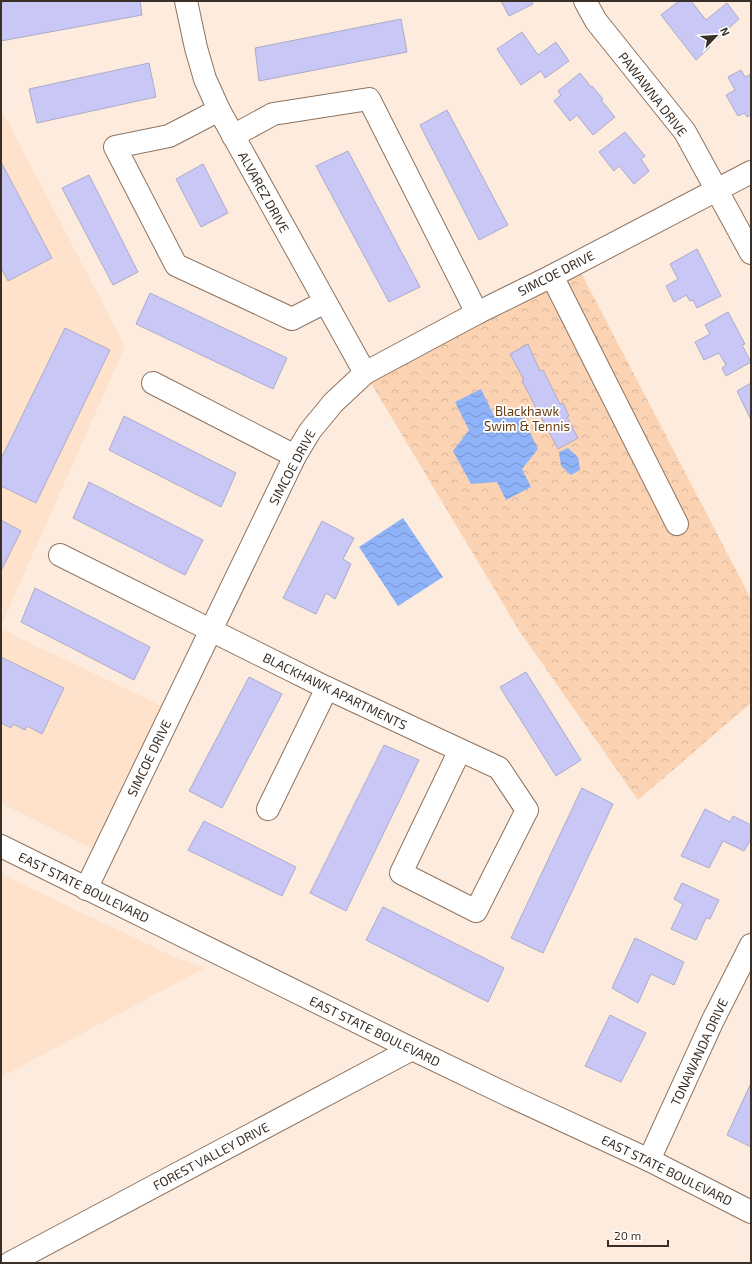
<svg xmlns="http://www.w3.org/2000/svg" width="752" height="1264" viewBox="0 0 752 1264" font-family="'Exo 2',sans-serif">
  <style>
    .built { fill: #fee2cb }
    .forest { fill: url(#forest-crowns) }
    .water { fill: url(#water-waves) }
    .building { fill: #c8c7f5; stroke: #acabcb }
    .lines { fill: none; stroke-linecap: round; stroke-linejoin: round }
    .minor-casing { stroke: #8e7460; stroke-width: 24 }
    .major-casing { stroke: #8e7460; stroke-width: 24 }
    .minor { stroke: #fff; stroke-width: 22 }
    .major { stroke: #fff; stroke-width: 22 }
    .labels { text-anchor: middle; dominant-baseline: central; stroke-width: 3.5; stroke-linejoin: round; paint-order: stroke }
    .street-label { font-size: 13px; fill: #3a2f26; stroke: #fff }
    .park-label { font-size: 13px; fill: #673b10; stroke: #fff }
  </style>
  <defs>
    <pattern id="forest-crowns" width="20" height="18" patternUnits="userSpaceOnUse"><rect width="20" height="18" fill="#fbd3b3"/><path d="M2 6a3 3 0 1 1 6 0M12 15a3 3 0 1 1 6 0" fill="none" stroke="#d8b59a"/></pattern>
    <pattern id="water-waves" width="16" height="10" patternUnits="userSpaceOnUse"><rect width="16" height="10" fill="#8fb3f8"/><path d="M0 5q4-4 8 0t8 0" fill="none" stroke="#7692c9"/></pattern>
  </defs>
  <rect width="100%" height="100%" fill="#fdebdd"/>
  <g class="built">
    <polygon points="1,109 125,346 1,626"/>
    <polygon points="1,629 172,711 103,854 1,803"/>
    <polygon points="1,874 177,958 205,968 1,1077"/>
  </g>
  <polygon class="forest" points="576,263 751,599 751,703 638,800 520,632 365,373"/>
  <g class="water">
    <polygon points="481,389 495,418 522,416 538,449 522,469 531,487 506,500 497,482 471,484 453,451 469,430 455,402"/>
    <polygon points="568,448 578,457 580,470 571,475 561,466 559,452"/>
    <polygon points="403,518 443,577 398,606 359,547"/>
  </g>
  <g class="building">
    <polygon points="9,1 140,1 142,15 1,41 1,2"/>
    <polygon points="501,1 531,1 533,4 509,16"/>
    <polygon points="679,1 691,1 706,20 727,3 739,19 714,41 707,43 710,47 696,60 661,15"/>
    <polygon points="401,19 407,52 259,81 255,48"/>
    <polygon points="522,32 538,55 556,42 569,61 545,78 541,71 521,85 497,49"/>
    <polygon points="149,63 156,97 37,123 29,89"/>
    <polygon points="741,70 745,77 751,74 751,115 747,117 745,113 738,116 726,95 735,90 728,77"/>
    <polygon points="580,73 591,87 592,86 603,99 601,100 615,117 593,135 577,115 570,121 554,101 561,95 558,91"/>
    <polygon points="447,110 508,225 479,240 420,125"/>
    <polygon points="625,132 645,156 641,159 649,171 634,184 619,166 614,171 599,152"/>
    <polygon points="348,151 420,287 389,302 316,166"/>
    <polygon points="1,162 52,258 8,281 1,268"/>
    <polygon points="203,164 228,213 201,227 176,179"/>
    <polygon points="89,175 138,272 113,285 62,188"/>
    <polygon points="697,249 721,296 697,308 693,300 690,301 686,295 674,302 666,286 678,279 670,264"/>
    <polygon points="150,293 287,358 273,389 136,324"/>
    <polygon points="728,312 745,344 742,345 751,362 726,376 722,368 726,365 719,353 704,360 695,342 710,334 705,325"/>
    <polygon points="65,328 110,350 36,503 1,486 1,459"/>
    <polygon points="528,344 540,371 543,370 560,404 563,403 569,416 567,417 578,438 558,449 522,381 524,380 510,354"/>
    <polygon points="751,383 751,420 737,391"/>
    <polygon points="124,416 236,473 221,507 109,450"/>
    <polygon points="89,482 203,540 185,575 73,518"/>
    <polygon points="1,520 21,531 1,571"/>
    <polygon points="322,521 354,538 343,559 351,564 335,599 326,593 316,614 283,598"/>
    <polygon points="35,588 150,647 134,680 21,622"/>
    <polygon points="1,657 64,688 42,734 27,726 25,730 13,724 11,728 1,723"/>
    <polygon points="526,672 581,760 556,776 500,687"/>
    <polygon points="249,677 282,694 222,808 189,791"/>
    <polygon points="384,745 419,760 346,911 310,893"/>
    <polygon points="582,788 613,804 543,953 511,938"/>
    <polygon points="705,809 730,822 733,816 751,825 751,839 744,851 723,841 709,868 681,856"/>
    <polygon points="204,821 296,867 282,896 188,850"/>
    <polygon points="682,883 719,900 710,919 706,918 696,940 671,929 683,904 674,899"/>
    <polygon points="383,907 504,968 488,1002 366,940"/>
    <polygon points="635,938 684,962 674,985 651,974 638,1003 612,988"/>
    <polygon points="610,1015 646,1033 621,1082 585,1066"/>
    <polygon points="751,1083 751,1147 727,1135"/>
  </g>
  <g class="lines">
    <g class="minor-casing">
      <g id="minor">
        <polyline points="186,1 196,48 205,79 219,110 365,373"/>
        <polyline points="585,1 596,21 685,132 751,253"/>
        <polyline points="219,110 169,136 115,147 176,265 292,319 325,302"/>
        <polyline points="233,136 273,114 369,99 477,313"/>
        <polyline points="552,276 677,524"/>
        <polyline points="153,383 295,456"/>
        <polyline points="60,555 327,688 460,750 401,873 476,911 527,810 499,768 460,750"/>
        <polyline points="268,809 327,688"/>
        <polyline points="86,889 295,456 310,431 333,403 365,373 477,313 552,276 751,172"/>
        <polyline points="649,1160 713,1020 751,945"/>
        <polyline points="10,1263 412,1049"/>
      </g>
    </g>
    <g class="major-casing">
      <polyline id="major" points="1,846 412,1049 508,1095 649,1160 751,1212"/>
    </g>
    <use href="#minor" class="minor"/>
    <use href="#major" class="major"/>
  </g>
  <g class="labels">
    <g class="street-label">
      <text transform="translate(653 94) rotate(52)">PAWAWNA DRIVE</text>
      <text transform="translate(264 192) rotate(61)">ALVAREZ DRIVE</text>
      <text transform="translate(556 273) rotate(-27)">SIMCOE DRIVE</text>
      <text transform="translate(292 467) rotate(-62)">SIMCOE DRIVE</text>
      <text transform="translate(335 691) rotate(26)">BLACKHAWK APARTMENTS</text>
      <text transform="translate(149 758) rotate(-64)">SIMCOE DRIVE</text>
      <text transform="translate(84 887) rotate(26)">EAST STATE BOULEVARD</text>
      <text transform="translate(375 1031) rotate(26)">EAST STATE BOULEVARD</text>
      <text transform="translate(699 1052) rotate(-65)">TONAWANDA DRIVE</text>
      <text transform="translate(211 1156) rotate(-28)">FOREST VALLEY DRIVE</text>
      <text transform="translate(667 1170) rotate(26)">EAST STATE BOULEVARD</text>
    </g>
    <g class="park-label">
      <text x="527" y="411">Blackhawk<tspan x="527" dy="15">Swim &amp; Tennis</tspan></text>
    </g>
  </g>
  <rect width="752" height="1264" fill="none" stroke="#3a2f26" stroke-width="4"/>
  <g transform="translate(716 36) rotate(65)" stroke="#ffffff" stroke-width="3" paint-order="stroke">
  <path d="M0-3L7 15L0 10L-7 15Z" fill="#3a2f26"/>
  <text y="-6" font-size="11" font-weight="bold" text-anchor="middle" fill="#3a2f26">N</text>
  </g>
  <path d="M608 1240v6h60v-6" fill="none" stroke="#3a2f26" stroke-width="2"/>
  <text x="614" y="1240" font-size="12" fill="#3a2f26" stroke="#ffffff" stroke-width="3" paint-order="stroke">20 m</text>
</svg>
